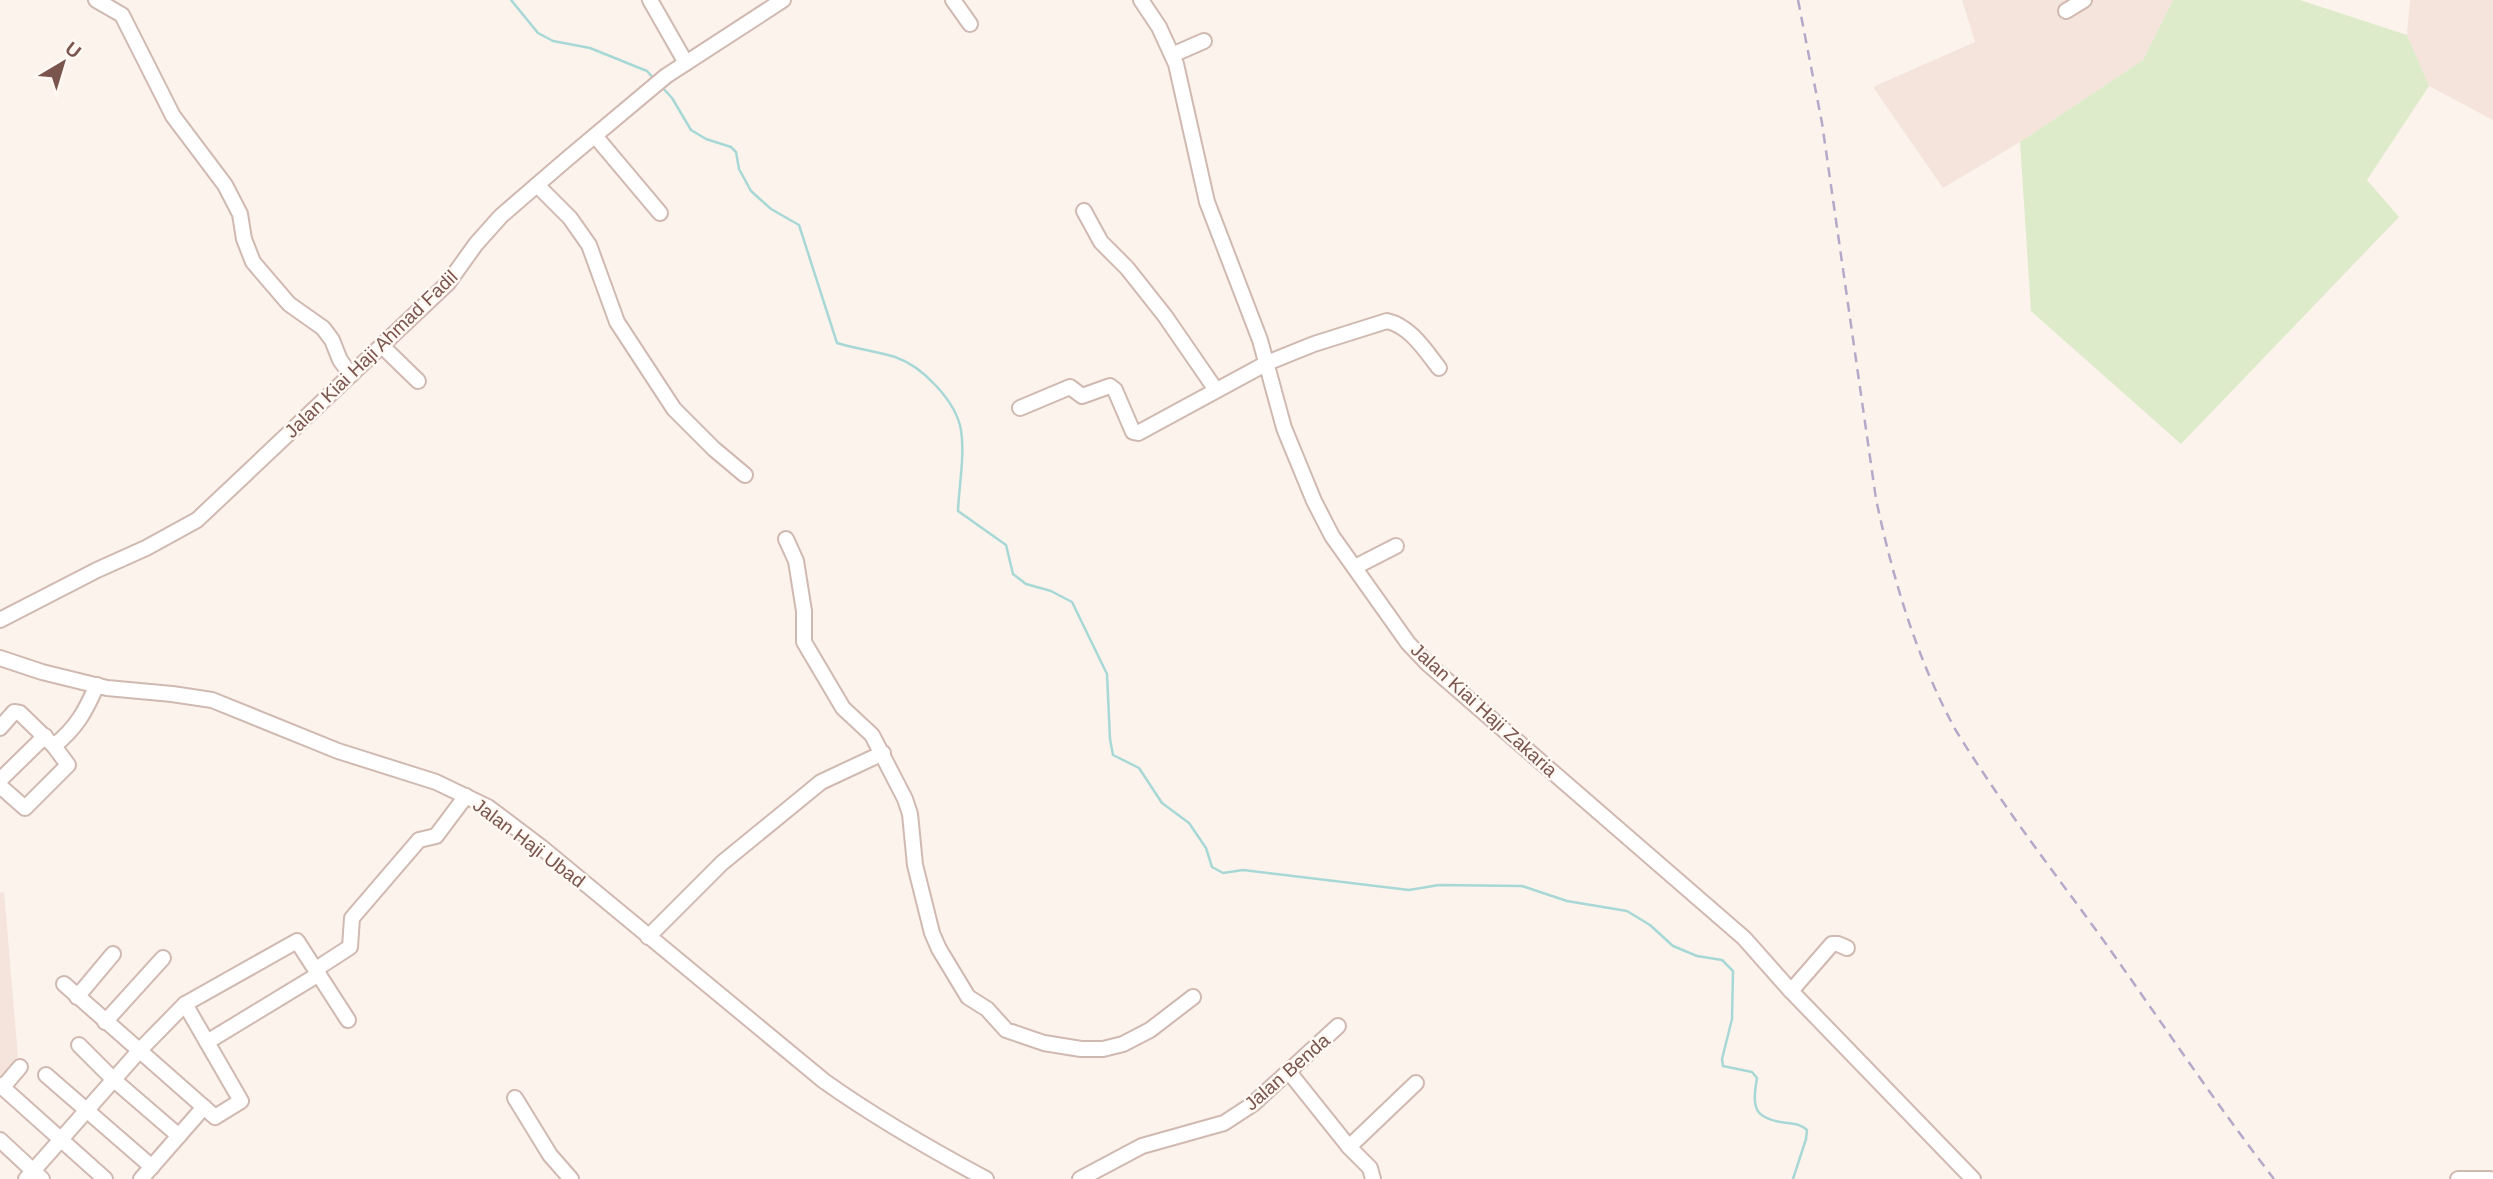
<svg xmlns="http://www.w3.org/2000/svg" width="2493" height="1179" viewBox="0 0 2493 1179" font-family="Arial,sans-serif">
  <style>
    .residential { fill: #f4e4db }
    .green { fill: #deebca }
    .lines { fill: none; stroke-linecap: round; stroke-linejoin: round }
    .stream { stroke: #a7d8d6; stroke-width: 2.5 }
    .minor-casing { stroke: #d0b9b1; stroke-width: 18 }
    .minor { stroke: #fff; stroke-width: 14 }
    .rail { stroke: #b4a9c8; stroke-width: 2.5; stroke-dasharray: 10 7; stroke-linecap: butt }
    .labels { text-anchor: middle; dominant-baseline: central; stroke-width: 5; stroke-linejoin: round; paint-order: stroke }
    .street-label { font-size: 19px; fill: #79554e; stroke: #fff8f3 }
  </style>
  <rect width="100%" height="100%" fill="#fcf3ed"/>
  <g class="residential">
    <polygon points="1962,0 2173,0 2143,60 2020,142 1943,188 1873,87 1975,42"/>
    <polygon points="2410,0 2493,0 2493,120 2429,86 2407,35"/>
    <polygon points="4,892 18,1057 0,1080 0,893"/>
  </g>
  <polygon class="green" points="2173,0 2300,0 2407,35 2429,86 2367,180 2399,217 2181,444 2031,311 2020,142 2143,60"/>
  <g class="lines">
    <g class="stream">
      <polyline points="511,0 538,33 553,41 590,48 647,71 654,79"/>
      <path d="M661 86 672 98 691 130 706 139 731 147 736 152 739 169 751 191 771 209 799 225 837 343C856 349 876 351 895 357 922 366 956 401 961 430 965 456 959 485 958 511L1006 545 1013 574 1026 584 1051 591 1072 602 1107 674 1110 739 1113 755 1139 768 1162 803 1189 823 1206 848 1212 867 1223 873 1243 870 1409 890 1439 885 1522 886 1567 901 1627 911 1650 925 1673 946 1697 956 1722 960 1733 971 1732 1019 1722 1059 1723 1066 1752 1072 1757 1078C1752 1108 1753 1119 1787 1123 1795 1124 1800 1124 1807 1130L1806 1139 1793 1179"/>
    </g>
    <g class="minor-casing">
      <g id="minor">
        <polyline points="96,0 122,15 173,116 225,185 240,214 244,239 253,262 289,304 323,328 332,340 340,360 351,375"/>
        <polyline points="650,0 686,63"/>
        <polyline points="953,0 970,24"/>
        <polyline points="1141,0 1159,27 1176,64 1207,202 1260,340 1284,428 1314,501 1332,536 1408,643 1428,664 1744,938 1791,991 1973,1179"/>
        <polyline points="2066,11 2084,0"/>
        <polyline points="1172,55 1204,41"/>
        <polyline points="596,137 660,213"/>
        <polyline points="537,185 570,218 589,245 617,322 674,409 714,449 745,475"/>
        <polyline points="1084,211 1101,242 1127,268 1165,316 1216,390"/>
        <polyline points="382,346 418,381"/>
        <path d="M1020 408 1070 387 1082 396 1110 386 1115 390 1133 432 1138 433 1267 363 1314 344 1387 321C1410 326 1425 350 1439 368"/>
        <polyline points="786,539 796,561 804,611 804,642 843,708 872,735 905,799 910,814 915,865 932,933 939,949 968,997 987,1009 1006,1030 1044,1043 1081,1049 1103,1049 1123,1044 1150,1030 1193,997"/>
        <polyline points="1355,567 1396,546"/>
        <polyline points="0,620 97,570 146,548 197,520 448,283 476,244 501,216 567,159 666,76 783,0"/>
        <path d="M0 658 42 672 107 688 172 694 212 700 338 751 436 782 488 807 541 847 824 1081C876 1118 930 1149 986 1179"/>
        <polyline points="0,728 14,712 20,713 54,746 68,765 25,808 0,786"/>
        <path d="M54 746C77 727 85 712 97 685"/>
        <polyline points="0,780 45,736"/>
        <polyline points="648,937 722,863 821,782 883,753"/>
        <polyline points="316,969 350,947 352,918 419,840 436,836 466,796"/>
        <polyline points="64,984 215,1117 241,1101 185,1004"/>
        <polyline points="1791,991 1832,944 1838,944 1847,948"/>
        <polyline points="77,997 113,954"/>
        <polyline points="105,1022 163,958"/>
        <polyline points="207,1042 319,974"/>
        <polyline points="79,1045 114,1080 179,1136"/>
        <polyline points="1289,1072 1349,1147 1416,1083"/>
        <polyline points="46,1075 152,1167"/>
        <polyline points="0,1085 105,1179"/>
        <polyline points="3,1087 20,1067"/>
        <polyline points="515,1098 550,1155 571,1179"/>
        <polyline points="0,1140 42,1179"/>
        <polyline points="1349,1147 1370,1168 1373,1179"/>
        <polyline points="26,1179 139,1051 185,1004 297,941 348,1020"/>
        <polyline points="141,1179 204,1107"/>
        <polyline points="1080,1179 1142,1146 1224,1123 1253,1104 1338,1026"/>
        <polyline points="2458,1179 2490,1179"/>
      </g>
    </g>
    <use href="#minor" class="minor"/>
    <path class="rail" d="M1798 0 1822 123 1876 499C1893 579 1916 657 1955 729 1964 744 1974 759 1984 774 2021 830 2062 883 2101 937 2159 1018 2213 1100 2274 1179"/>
  </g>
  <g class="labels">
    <g class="street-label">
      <text transform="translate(371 354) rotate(-44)">Jalan Kiai Haji Ahmad Fadil</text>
      <text transform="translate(1484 710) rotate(42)">Jalan Kiai Haji Zakaria</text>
      <text transform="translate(529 843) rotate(37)">Jalan Haji Ubad</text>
      <text transform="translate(1287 1072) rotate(-41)">Jalan Benda</text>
    </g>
  </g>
  <g transform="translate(63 63) rotate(38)" stroke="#fff8f3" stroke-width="5" paint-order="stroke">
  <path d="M0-5L12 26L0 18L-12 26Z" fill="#79554e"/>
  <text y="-10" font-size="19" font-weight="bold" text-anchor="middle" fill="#79554e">U</text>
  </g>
</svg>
